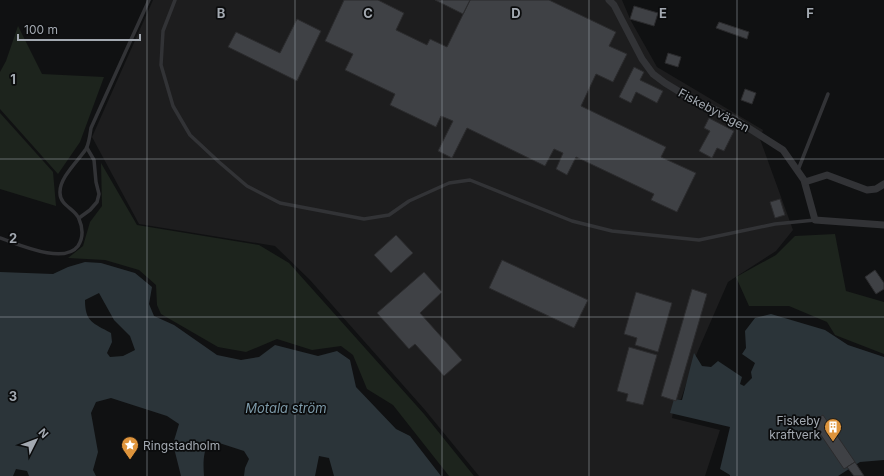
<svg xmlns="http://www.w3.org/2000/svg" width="884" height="476" viewBox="0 0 884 476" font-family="Inter,sans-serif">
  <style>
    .built { fill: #1d1d1e }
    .green { fill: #1d241d }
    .water { fill: #2b3439; fill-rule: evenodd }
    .building { fill: #3f4145; stroke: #2b2b2d }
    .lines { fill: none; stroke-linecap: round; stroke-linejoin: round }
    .service { stroke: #323336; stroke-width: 3.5 }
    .minor { stroke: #323336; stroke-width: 7 }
    .grid { fill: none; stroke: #a3a9b1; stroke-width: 1; stroke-opacity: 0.55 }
    .labels { text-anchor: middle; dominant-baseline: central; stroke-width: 3.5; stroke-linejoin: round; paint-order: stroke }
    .street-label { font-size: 12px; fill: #a3a9b1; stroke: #0b0c0d }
    .poi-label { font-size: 12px; fill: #a3a9b1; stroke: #0b0c0d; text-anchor: end }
    .water-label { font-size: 13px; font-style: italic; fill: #7d9aa9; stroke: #0b0c0d }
    .grid-label { font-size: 13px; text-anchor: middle; font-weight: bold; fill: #a3a9b1; stroke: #0b0c0d; stroke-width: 3.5; stroke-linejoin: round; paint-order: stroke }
  </style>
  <rect width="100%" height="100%" fill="#101112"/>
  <polygon class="built" points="153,0 622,0 631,21 657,67 763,130 760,139 793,230 776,251 728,282 697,353 681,399 675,400 672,418 720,430 705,476 479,476 425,410 310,280 275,246 139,224 92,137"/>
  <g class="green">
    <polygon points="18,26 42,74 104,77 80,142 58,174 0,109 0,72 6,61"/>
    <polygon points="0,113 53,172 56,206 0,189"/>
    <polygon points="101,163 137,225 259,245 289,263 424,414 474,476 449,476 393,405 367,389 353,355 341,346 312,350 277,339 246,352 218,347 161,314 157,305 156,285 139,270 105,260 68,258 83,246 90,222 102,206"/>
    <polygon points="835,234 846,291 884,302 884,354 835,335 827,322 789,306 749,306 736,277 776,255 795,236"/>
  </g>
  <g class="water">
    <path d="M85 262 101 263 135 273 152 287 149 304 154 316 174 325 217 355 241 360 259 357 275 345 318 356 337 351 350 360 356 387 396 429 410 436 441 476H334L329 458 319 456 315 476H244L245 468 249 459 244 451 210 440C203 451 203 463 204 476H181L173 444 179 424 167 416 111 398 96 402 91 413 98 452 93 470 96 476H29L27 471 16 469 13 476H0V272L53 274 68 267ZM99 293 114 320 130 336 135 350 123 356 110 357 107 353 112 342 111 333C93 323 85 322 85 300Z"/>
    <polygon points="771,314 825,330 848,345 884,357 884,460 860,462 838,476 730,476 730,475 720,469 730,427 670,413 674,399 682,400 694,353 702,366 711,367 718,361 742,377 740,384 744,386 752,378 751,372 755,363 742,354 746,348 745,331 755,318"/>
  </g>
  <g class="building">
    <polygon points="344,0 378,0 404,13 396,30 427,45 430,39 447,47 470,0 549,0 616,32 609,46 627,54 613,82 596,74 581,106 666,147 661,157 696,173 677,212 651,200 654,194 576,157 567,175 556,169 563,153 554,149 545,166 467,128 452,158 438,151 453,121 441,116 436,127 390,105 395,94 345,70 353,54 325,41"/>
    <polygon points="435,0 470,0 463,14"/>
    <polygon points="634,6 658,13 654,26 630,19"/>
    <polygon points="297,19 321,31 297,81 228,47 236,32 280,53"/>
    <polygon points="719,22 749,32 747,39 716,28"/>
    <polygon points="668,53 681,57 678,67 665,63"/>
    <polygon points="634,67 644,72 640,80 663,91 657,103 636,92 631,103 619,97"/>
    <polygon points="745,89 756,93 752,104 741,100"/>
    <polygon points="709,118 734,131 724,151 717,148 712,158 699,151 710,131 704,128"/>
    <polygon points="780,199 785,215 775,218 770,202"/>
    <polygon points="396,235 413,253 391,273 374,255"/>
    <polygon points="502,260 588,300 574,328 489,288"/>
    <polygon points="875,270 884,283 884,289 876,294 865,277"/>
    <polygon points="424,272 442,292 420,313 462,360 444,376 415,344 409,349 377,313"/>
    <polygon points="692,289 707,294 676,401 661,396"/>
    <polygon points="636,292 672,303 658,352 635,345 637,338 624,334"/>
    <polygon points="629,347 657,355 643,405 626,401 628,394 617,391"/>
    <polygon points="823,415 855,462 844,469 812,422"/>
    <polygon points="855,462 864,476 854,476 847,467"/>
  </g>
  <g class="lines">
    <g class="service">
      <polyline points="175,0 163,31 161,65 173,106 190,135 219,162 247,186 280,203 364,219 389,215 409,201 449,183 470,180 572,221 612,231 699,240 775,224 815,220"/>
      <polyline points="798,170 828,94"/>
      <polyline points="79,218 90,210 97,202 99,194 96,182 94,160 87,148"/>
      <path d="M0 238C18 244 64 265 78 246 83 238 83 228 79 219 76 209 60 206 60 193 59 178 78 161 86 149 89 144 90 135 91 128L149 0"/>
    </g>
    <g class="minor">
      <polyline points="609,0 614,5 642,59 653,74 665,83 688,97 733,118 783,150 804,180 815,220 884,225"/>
      <polyline points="805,182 827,175 867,190 876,189 884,184"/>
    </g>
  </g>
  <path class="grid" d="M147 0V476M295 0V476M442 0V476M589 0V476M737 0V476M0 159H884M0 317H884"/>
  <defs>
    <g id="building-pin" transform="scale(0.9)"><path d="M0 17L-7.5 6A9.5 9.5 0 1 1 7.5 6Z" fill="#de943c" stroke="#0b0c0d"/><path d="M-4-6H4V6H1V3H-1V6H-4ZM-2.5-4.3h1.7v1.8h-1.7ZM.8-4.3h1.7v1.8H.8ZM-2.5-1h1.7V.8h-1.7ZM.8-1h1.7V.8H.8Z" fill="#fff"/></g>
    <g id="sight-pin" transform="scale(0.9)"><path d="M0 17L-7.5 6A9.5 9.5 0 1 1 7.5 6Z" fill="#de943c" stroke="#0b0c0d"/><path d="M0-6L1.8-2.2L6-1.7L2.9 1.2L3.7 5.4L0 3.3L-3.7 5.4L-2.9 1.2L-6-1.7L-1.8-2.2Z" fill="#fff"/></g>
  </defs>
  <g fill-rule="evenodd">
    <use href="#building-pin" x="833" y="427"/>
    <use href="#sight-pin" x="130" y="445"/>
  </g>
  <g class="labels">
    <g class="street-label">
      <text transform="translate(714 110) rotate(28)">Fiskebyvägen</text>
    </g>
    <g class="poi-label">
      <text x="820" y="420">Fiskeby<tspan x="820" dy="14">kraftverk</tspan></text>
      <text x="143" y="445" text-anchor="start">Ringstadholm</text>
    </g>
    <g class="water-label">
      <text x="286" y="408">Motala ström</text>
    </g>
  </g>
  <g class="grid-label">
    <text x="221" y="18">B</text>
    <text x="368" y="18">C</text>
    <text x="516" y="18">D</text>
    <text x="663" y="18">E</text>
    <text x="810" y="18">F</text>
    <text x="13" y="84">1</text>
    <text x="13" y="243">2</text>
    <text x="13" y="401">3</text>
  </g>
  <g transform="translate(36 440) rotate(48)" stroke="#0b0c0d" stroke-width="3" paint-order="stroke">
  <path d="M0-3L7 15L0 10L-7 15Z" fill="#a3a9b1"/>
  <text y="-6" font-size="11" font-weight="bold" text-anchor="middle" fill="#a3a9b1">N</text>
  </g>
  <path d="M18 34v6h122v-6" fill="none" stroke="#a3a9b1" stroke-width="2"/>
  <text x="24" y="34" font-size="12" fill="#a3a9b1" stroke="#0b0c0d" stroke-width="3" paint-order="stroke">100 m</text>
</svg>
